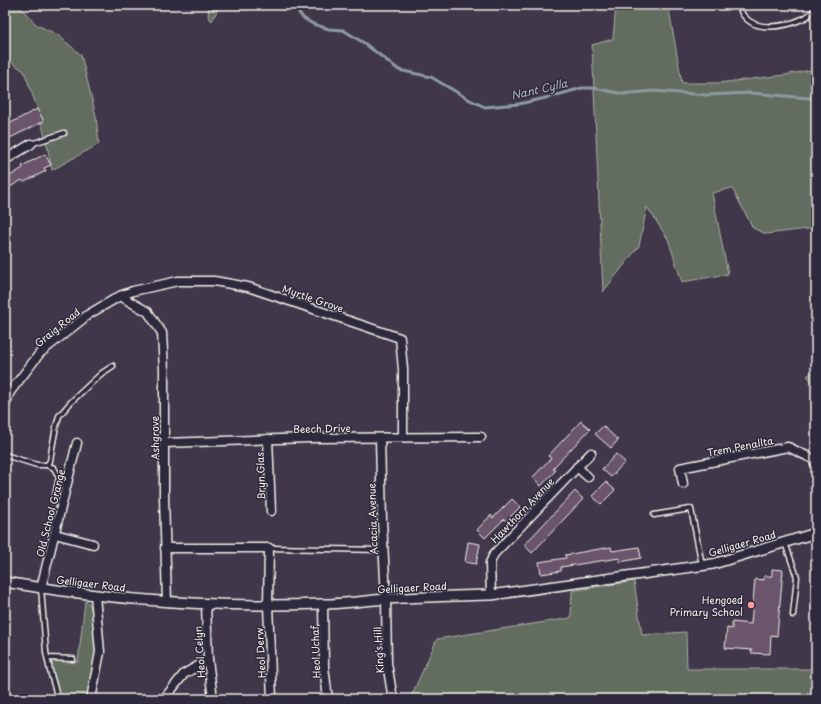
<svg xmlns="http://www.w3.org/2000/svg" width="821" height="704" viewBox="0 0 821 704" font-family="'Playpen Sans',sans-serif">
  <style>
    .green { fill: #626d61; stroke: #abafa4 }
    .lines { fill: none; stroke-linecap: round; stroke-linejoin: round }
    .stream { stroke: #8d9ba0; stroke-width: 3 }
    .building { fill: #6a556c; stroke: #f4f1e8 }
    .service-casing { stroke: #f4f1e8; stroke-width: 7 }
    .minor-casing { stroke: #f4f1e8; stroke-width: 11 }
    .tertiary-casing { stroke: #f4f1e8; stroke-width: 12 }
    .service { stroke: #2f2a3d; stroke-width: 4 }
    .minor { stroke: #2f2a3d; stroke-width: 8 }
    .tertiary { stroke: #2f2a3d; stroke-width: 9 }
    .poi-dot { fill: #ff9aa2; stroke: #2f2a3d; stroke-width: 1.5 }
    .labels { text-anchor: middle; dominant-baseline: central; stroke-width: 3; stroke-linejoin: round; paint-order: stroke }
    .street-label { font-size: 10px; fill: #f4f1e8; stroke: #2f2a3d }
    .poi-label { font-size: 10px; fill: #f4f1e8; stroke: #2f2a3d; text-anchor: end }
    .water-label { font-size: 11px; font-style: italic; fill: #b0b8b8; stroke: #2f2a3d }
  </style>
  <rect width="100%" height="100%" fill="#41374b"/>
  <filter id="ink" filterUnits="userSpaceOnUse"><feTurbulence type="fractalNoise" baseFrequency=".025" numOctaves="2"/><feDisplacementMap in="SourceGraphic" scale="8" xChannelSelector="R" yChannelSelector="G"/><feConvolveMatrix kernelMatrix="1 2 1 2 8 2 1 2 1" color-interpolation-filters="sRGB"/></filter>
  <g filter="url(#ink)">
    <g class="green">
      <polygon points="5,5 18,5 37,25 58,35 81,55 96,116 99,144 52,170 47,145 39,113 24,71 5,58"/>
      <polygon points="209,5 220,5 212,21 208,17"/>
      <polygon points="616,5 705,5 669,10 682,83 718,83 785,75 816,69 816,228 766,234 753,228 732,188 712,193 728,274 682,282 668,239 647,207 639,246 603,292 592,45 613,39"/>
      <polygon points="816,369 816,385 807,376"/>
      <polygon points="634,581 642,635 686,632 687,669 815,669 814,699 410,699 437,639 571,618 572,591"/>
      <path d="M85 601 89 603 95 619 98 652 89 699H61C57 689 48 669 54 660L78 662Z"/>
    </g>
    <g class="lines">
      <polyline class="stream" points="297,5 297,10 303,18 313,24 329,29 343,30 364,43 399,70 431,77 470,100 485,107 519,104 550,97 582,88 594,88 623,94 653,91 707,95 751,93 808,98 816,97"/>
    </g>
    <g class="building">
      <polygon points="37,109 44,121 10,138 5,128 5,126"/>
      <polygon points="45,154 51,165 44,168 46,171 24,182 22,180 5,190 5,179 23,168 22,166"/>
      <polygon points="581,421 590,429 553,468 555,471 541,486 533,477 551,458 548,456"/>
      <polygon points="603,426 618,440 611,448 595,434"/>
      <polygon points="616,454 625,462 611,477 602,469"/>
      <polygon points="606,482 615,490 601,504 592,496"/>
      <polygon points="575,491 583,499 532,553 524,545"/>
      <polygon points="512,499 520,507 506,521 504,519 485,538 477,530 491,515 493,518"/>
      <polygon points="468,542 480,544 476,564 465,562"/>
      <polygon points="611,547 612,551 639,547 641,558 620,562 620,558 593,562 561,567 561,571 541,574 539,562 566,558 565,555"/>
      <polygon points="772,569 783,570 777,636 771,635 770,654 751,653 752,650 725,648 727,628 732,629 732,622 751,624 755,579 764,580 764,576 772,576"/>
    </g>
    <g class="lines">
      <g class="service-casing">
        <g id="service">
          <path d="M740 5C740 9 741 13 744 16 756 32 785 27 802 19 808 17 812 13 816 8"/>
          <polyline points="31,144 64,133"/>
          <polyline points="5,455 37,465 47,465 50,461 52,448 56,427 59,416 71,402 89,385 102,373 113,366"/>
          <polyline points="47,465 54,468 59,477 54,501"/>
          <polyline points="654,515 690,509 691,509 702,565"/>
          <polyline points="785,543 797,577 793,615"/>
          <polyline points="269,548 383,550"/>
          <polyline points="41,588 46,652 50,671 58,699"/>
          <polyline points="48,658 73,659"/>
        </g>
      </g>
      <g class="minor-casing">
        <g id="minor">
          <polyline points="5,160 31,144"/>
          <polyline points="120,296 148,312 162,333 164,370 164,497 167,601"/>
          <polyline points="5,406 10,392 40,353 89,314 120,296 133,291 178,281 214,281 248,287 400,338 403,369 403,437"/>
          <polyline points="380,438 382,521 386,599 387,663 393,699"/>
          <polyline points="268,439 271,511"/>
          <polyline points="164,443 309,438 481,437"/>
          <polyline points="577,467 588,477"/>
          <polyline points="683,484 680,468 788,447 813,459 816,465"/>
          <polyline points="55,534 93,544"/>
          <polyline points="165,548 269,548 268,605 272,699"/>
          <polyline points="41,588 77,443"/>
          <polyline points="491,595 490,563 494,554 591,453"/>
          <polyline points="206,604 208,660 213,699"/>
          <polyline points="323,604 324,667 328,699"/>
          <polyline points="91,699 100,652 95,595"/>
          <polyline points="164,699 184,674 208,660"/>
        </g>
      </g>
      <g class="tertiary-casing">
        <path id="tertiary" d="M5 582C109 600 216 608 322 604 343 604 364 601 385 599 420 597 456 596 491 595L713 564 816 533"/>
      </g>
      <use href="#service" class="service"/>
      <use href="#minor" class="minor"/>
      <use href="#tertiary" class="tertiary"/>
    </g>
  </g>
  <circle class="poi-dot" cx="751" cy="605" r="4"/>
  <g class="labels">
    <g class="street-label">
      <text transform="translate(313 298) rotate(19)">Myrtle Grove</text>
      <text transform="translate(57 327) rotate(-39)">Graig Road</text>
      <text transform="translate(322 428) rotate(-1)">Beech Drive</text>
      <text transform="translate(154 438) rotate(-90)">Ashgrove</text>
      <text transform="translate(740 446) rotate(-11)">Trem Penallta</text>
      <text transform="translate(260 476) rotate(-92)">Bryn Glas</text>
      <text transform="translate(522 510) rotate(-46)">Hawthorn Avenue</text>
      <text transform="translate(50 513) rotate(-76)">Old School Grange</text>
      <text transform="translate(372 519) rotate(-92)">Acacia Avenue</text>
      <text transform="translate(742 543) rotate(-16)">Gelligaer Road</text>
      <text transform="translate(91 583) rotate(7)">Gelligaer Road</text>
      <text transform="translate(412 587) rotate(-3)">Gelligaer Road</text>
      <text transform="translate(378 650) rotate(-93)">King's Hill</text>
      <text transform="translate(199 652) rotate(-94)">Heol Celyn</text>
      <text transform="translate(315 652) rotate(-92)">Heol Uchaf</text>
      <text transform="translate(260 653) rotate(-93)">Heol Derw</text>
    </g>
    <g class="poi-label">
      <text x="743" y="599">Hengoed<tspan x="743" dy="12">Primary School</tspan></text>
    </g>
    <g class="water-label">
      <text transform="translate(539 89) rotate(-13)">Nant Cylla</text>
    </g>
  </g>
  <rect width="821" height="704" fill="none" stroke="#2f2a3d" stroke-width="20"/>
  <rect x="10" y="10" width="801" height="684" fill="none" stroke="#f4f1e8" stroke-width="1.5" filter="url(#ink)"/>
</svg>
